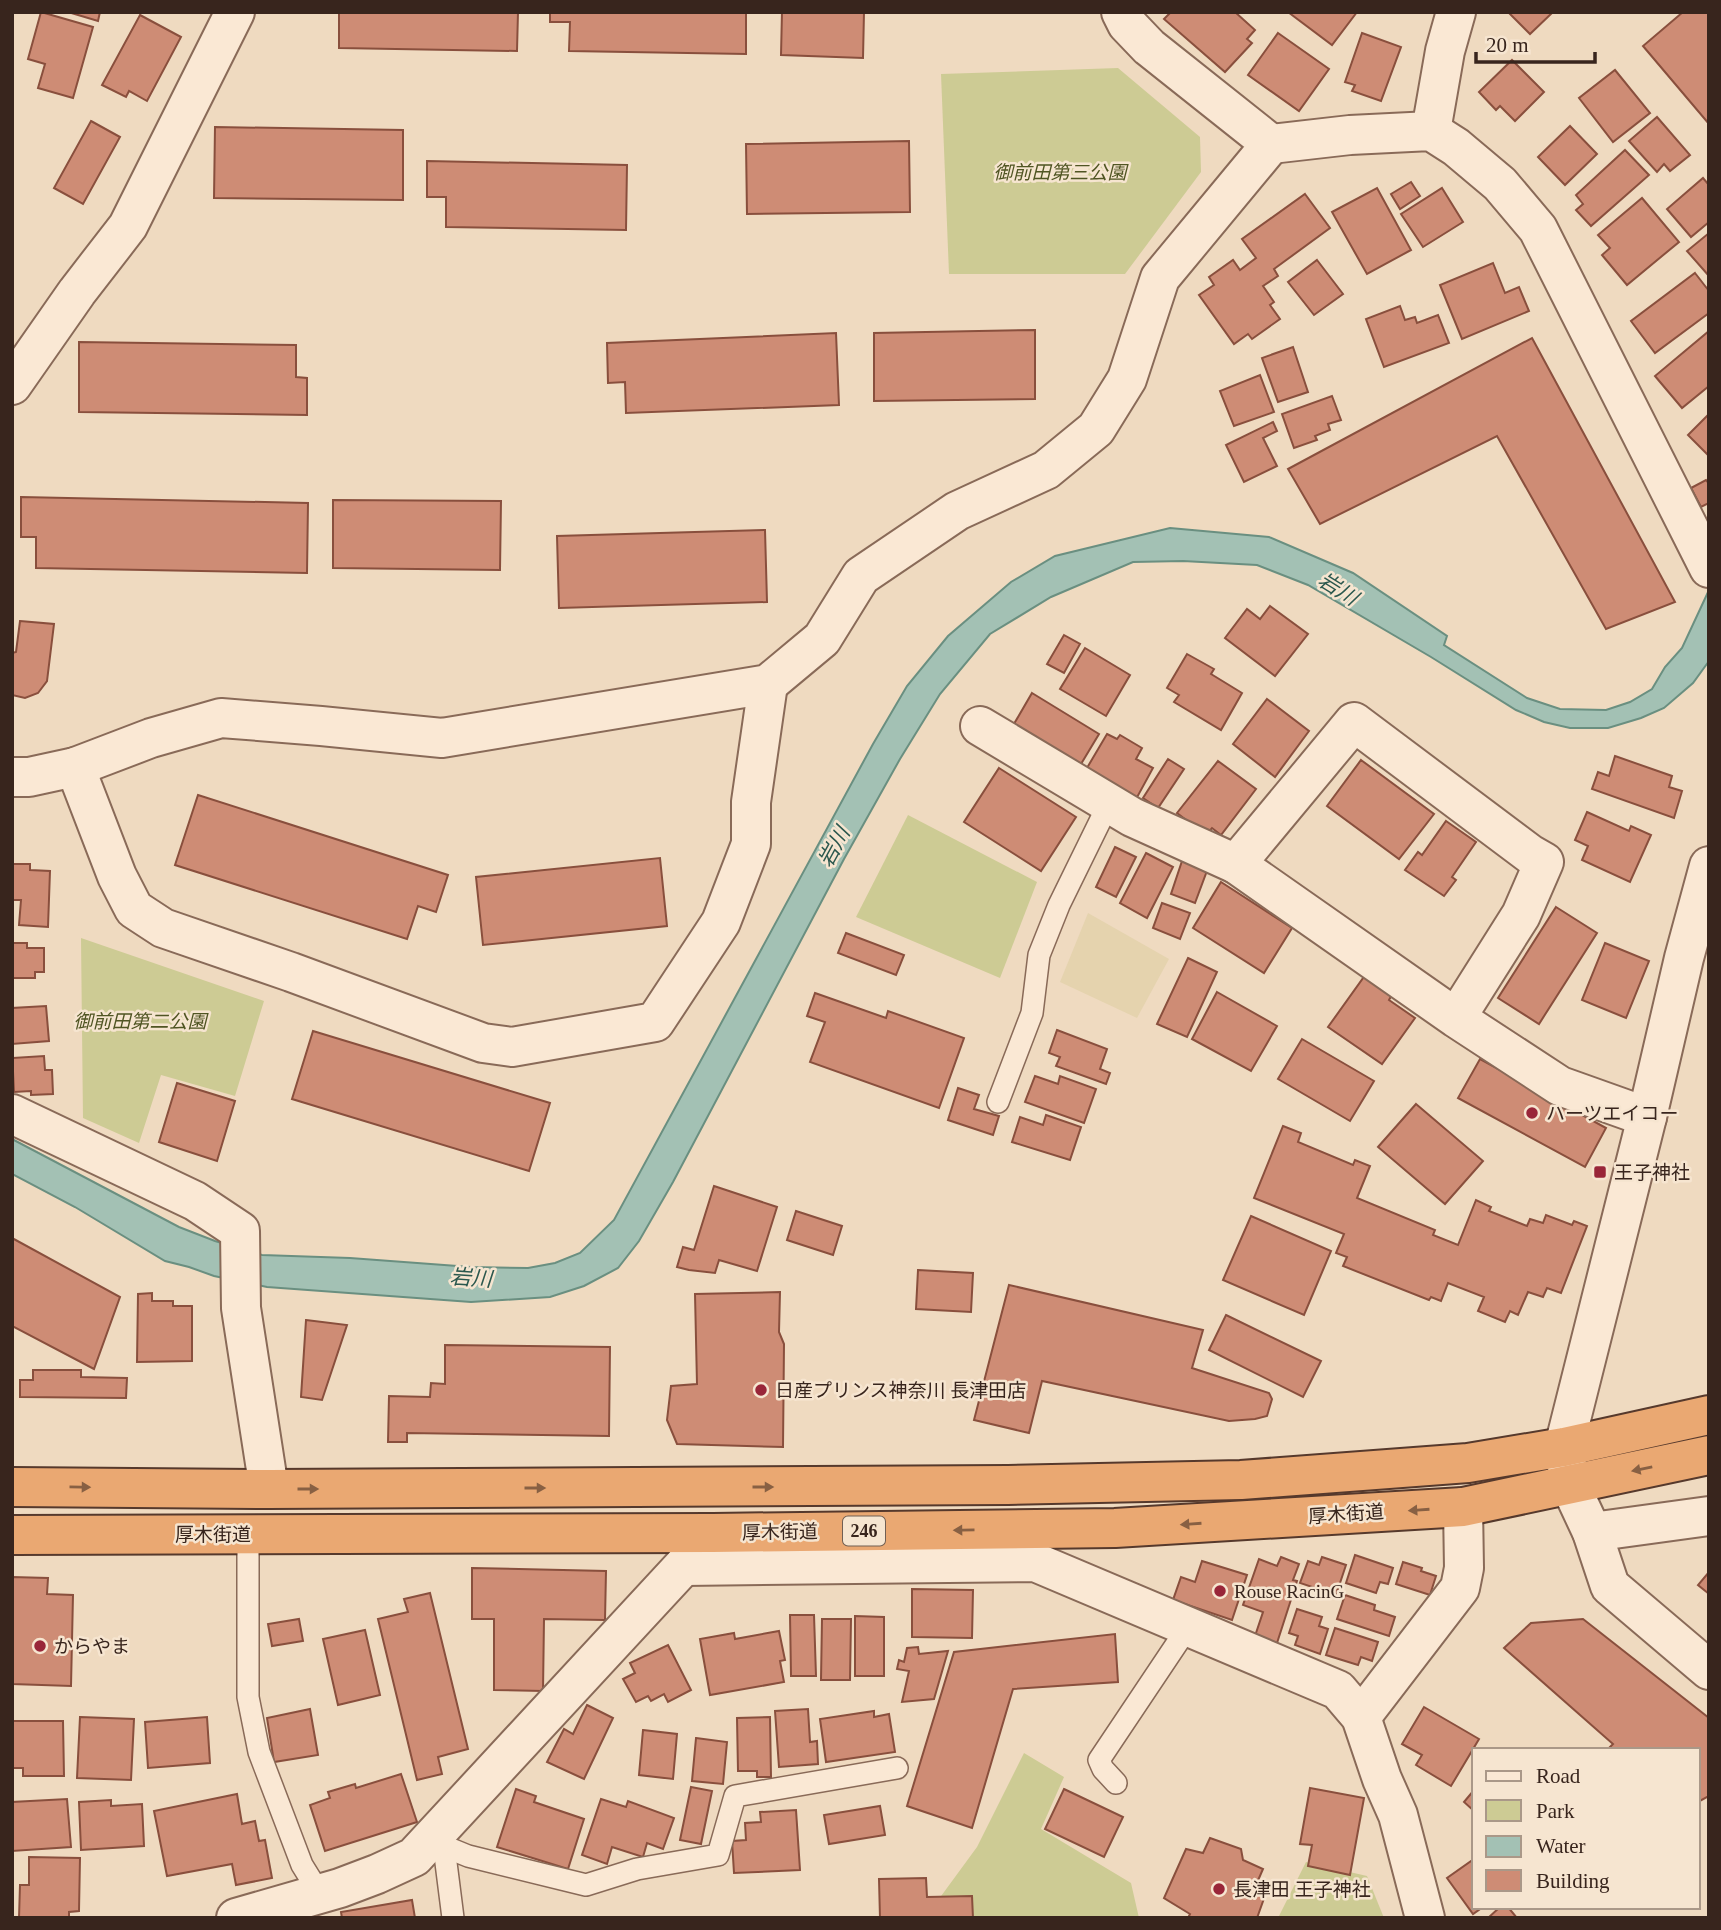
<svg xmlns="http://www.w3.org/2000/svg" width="1721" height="1930" viewBox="0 0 1721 1930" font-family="'Times New Roman','Noto Sans JP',serif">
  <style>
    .farmland { fill: #e5d3ae }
    .green { fill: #cdcb94 }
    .water { fill: #a3c1b4; stroke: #6a8f80; stroke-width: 2 }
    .building { fill: #ce8c75; stroke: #894f3d; stroke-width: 2 }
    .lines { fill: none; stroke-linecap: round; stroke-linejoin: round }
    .service-casing { stroke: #896a58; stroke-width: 24 }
    .minor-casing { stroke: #896a58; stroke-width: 42 }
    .tertiary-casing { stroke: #896a58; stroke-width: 42 }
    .trunk-casing { stroke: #56392c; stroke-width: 42 }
    .service { stroke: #fae8d4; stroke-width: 21 }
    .minor { stroke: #fae8d4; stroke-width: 38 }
    .tertiary { stroke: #fae8d4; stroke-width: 38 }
    .trunk { stroke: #eaa872; stroke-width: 38 }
    .oneway { fill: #886043 }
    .poi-dot { fill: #992639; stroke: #f6e5d0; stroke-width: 2.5 }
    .labels { text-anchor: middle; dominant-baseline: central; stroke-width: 5; stroke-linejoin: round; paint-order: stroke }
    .shield { fill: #f6e5d0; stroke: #715f53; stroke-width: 2 }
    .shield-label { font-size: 18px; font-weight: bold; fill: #38251d }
    .park-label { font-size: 19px; font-style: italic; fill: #505523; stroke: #f6e5d0 }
    .poi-label { font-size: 19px; fill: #38251d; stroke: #f6e5d0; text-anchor: start }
    .street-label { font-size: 19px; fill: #38251d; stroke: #f6e5d0 }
    .water-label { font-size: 21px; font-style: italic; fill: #2b584e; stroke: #f6e5d0 }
  </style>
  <rect width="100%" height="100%" fill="#efdac0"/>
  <polygon class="farmland" points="1088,913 1169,959 1137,1018 1060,982"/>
  <g class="green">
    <polygon points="1118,68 1200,137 1201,172 1125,274 949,274 941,74"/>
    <polygon points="908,815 1037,882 1000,978 856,917"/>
    <polygon points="81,938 264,1001 235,1096 161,1075 139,1143 83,1118"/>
    <polygon points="1024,1753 1064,1777 1041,1829 1131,1883 1139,1918 925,1918 977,1847"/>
    <polygon points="1306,1862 1367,1876 1384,1918 1278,1918"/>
  </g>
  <polygon class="water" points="1170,528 1269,537 1353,573 1447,636 1444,645 1527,698 1560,709 1606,710 1630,702 1652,689 1665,667 1682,648 1709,590 1709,661 1693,683 1664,708 1641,718 1608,728 1570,728 1544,722 1516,710 1431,657 1308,585 1257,565 1183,561 1133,562 1051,597 990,634 940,694 900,759 844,859 673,1182 639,1241 618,1268 584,1286 550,1297 471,1302 267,1287 214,1276 189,1267 165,1261 75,1207 12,1174 12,1139 179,1227 215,1241 262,1255 350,1258 471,1267 528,1268 555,1263 580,1253 614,1220 873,744 907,686 948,636 1011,582 1055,556"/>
  <g class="building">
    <polygon points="41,12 93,27 73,98 38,88 45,64 28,59"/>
    <polygon points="68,12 100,12 98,21"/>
    <polygon points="339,12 518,12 517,51 339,48"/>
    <polygon points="550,12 746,12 746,54 569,51 570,22 550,22"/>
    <polygon points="782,12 864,12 863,58 781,55"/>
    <polygon points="1171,12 1235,12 1255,30 1247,39 1252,43 1225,72 1164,19"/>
    <polygon points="1288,12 1357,12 1332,45"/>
    <polygon points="1508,12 1553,12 1530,34"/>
    <polygon points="1683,12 1709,12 1709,124 1643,46"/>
    <polygon points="140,15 181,37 147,101 129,91 126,97 102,85"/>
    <polygon points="1278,33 1329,69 1299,111 1248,75"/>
    <polygon points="1362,33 1401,47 1381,101 1352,91 1355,85 1345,82"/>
    <polygon points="1512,60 1544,92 1515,121 1500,106 1496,110 1479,92"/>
    <polygon points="1615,70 1650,113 1613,142 1579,98"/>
    <polygon points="1657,117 1690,155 1670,171 1664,164 1657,172 1629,141"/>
    <polygon points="91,121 120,137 83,204 54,188"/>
    <polygon points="1570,126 1597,154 1565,185 1538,157"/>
    <polygon points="215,127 403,130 403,200 214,198"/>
    <polygon points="909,141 910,212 747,214 746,144"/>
    <polygon points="1625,150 1649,175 1591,226 1576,210 1583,204 1576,195"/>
    <polygon points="427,161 627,165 626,230 446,227 446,197 427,197"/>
    <polygon points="1703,178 1709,185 1709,222 1691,237 1667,209"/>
    <polygon points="1411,182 1420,196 1400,209 1391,194"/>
    <polygon points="1377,188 1411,250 1367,274 1332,212"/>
    <polygon points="1442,188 1463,222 1423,247 1401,214"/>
    <polygon points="1305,194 1330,228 1274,269 1278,276 1263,286 1274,302 1270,305 1280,319 1252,339 1248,334 1234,344 1199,295 1214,285 1209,277 1233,260 1240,270 1256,258 1242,239"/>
    <polygon points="1642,198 1679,242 1627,285 1602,255 1610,248 1598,235"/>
    <polygon points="1709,233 1709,276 1687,251"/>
    <polygon points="1317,260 1343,294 1314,315 1288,282"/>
    <polygon points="1493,263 1505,293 1519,287 1529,311 1462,339 1440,285"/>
    <polygon points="1695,273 1709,291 1709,313 1655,353 1631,321"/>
    <polygon points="1400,306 1405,320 1415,317 1417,323 1438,315 1449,343 1384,367 1366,319"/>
    <polygon points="1035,330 1035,399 874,401 874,333"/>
    <polygon points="1709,331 1709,386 1682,408 1655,376"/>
    <polygon points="836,333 839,405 626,413 625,382 608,383 607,343"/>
    <polygon points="1532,338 1675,602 1606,629 1497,436 1320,524 1288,469"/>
    <polygon points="79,342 296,345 296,377 307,378 307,415 79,412"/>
    <polygon points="1293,347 1308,392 1278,402 1262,358"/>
    <polygon points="1260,375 1274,412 1234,426 1220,391"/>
    <polygon points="1332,396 1341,420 1328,424 1330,430 1315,436 1317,440 1294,448 1282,414"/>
    <polygon points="1709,414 1709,454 1708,455 1688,435"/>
    <polygon points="1273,422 1277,431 1263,438 1277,466 1244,482 1226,445"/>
    <polygon points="1706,480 1709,484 1709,503 1701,507 1691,488"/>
    <polygon points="21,497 308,503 307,573 36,568 36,537 21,537"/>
    <polygon points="333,500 501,501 500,570 333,568"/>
    <polygon points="765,530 767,602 559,608 557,536"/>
    <polygon points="1270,606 1308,634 1275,676 1225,638 1247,609 1260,619"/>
    <polygon points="20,621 54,624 47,681 38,693 25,698 12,695 12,653 16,652"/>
    <polygon points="1064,635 1080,644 1064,673 1047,664"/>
    <polygon points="1085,648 1130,675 1106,716 1060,689"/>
    <polygon points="1187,654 1214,669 1211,674 1242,693 1221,730 1174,702 1179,695 1167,688"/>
    <polygon points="1032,693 1099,734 1078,769 1011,729"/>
    <polygon points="1267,699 1309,731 1275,777 1233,744"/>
    <polygon points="1107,734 1117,739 1120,735 1142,748 1136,759 1153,768 1135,801 1084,773"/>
    <polygon points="1615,756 1672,776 1669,787 1682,791 1674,818 1592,789 1598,772 1609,776"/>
    <polygon points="1168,759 1184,769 1158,808 1143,798"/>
    <polygon points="1361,760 1434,814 1399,859 1327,806"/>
    <polygon points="1218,761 1256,789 1221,835 1212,828 1206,835 1177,813"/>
    <polygon points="999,768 1076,817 1041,871 964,822"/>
    <polygon points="198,795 448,875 436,912 418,906 407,939 175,865"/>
    <polygon points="1587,812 1629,831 1631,826 1651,835 1630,882 1582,860 1588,846 1575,840"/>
    <polygon points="1446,821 1476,842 1452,877 1456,880 1444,896 1405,870 1418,852 1422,855"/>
    <polygon points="1115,847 1136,857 1116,897 1096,887"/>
    <polygon points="1146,853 1173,867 1147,918 1120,903"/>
    <polygon points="660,858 667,926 483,945 476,877"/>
    <polygon points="1183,858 1208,868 1195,903 1171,894"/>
    <polygon points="12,864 30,864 30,870 50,871 48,927 19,925 21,900 12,900"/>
    <polygon points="1221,882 1292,928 1264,973 1193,928"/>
    <polygon points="1162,903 1190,913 1180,939 1153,928"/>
    <polygon points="1556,907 1597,933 1539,1024 1498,998"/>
    <polygon points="846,933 904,955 896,975 838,953"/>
    <polygon points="12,943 27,943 27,948 44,948 44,972 35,972 35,978 12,978"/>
    <polygon points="1605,943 1649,961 1626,1018 1582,1000"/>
    <polygon points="1188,958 1217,972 1187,1037 1157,1024"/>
    <polygon points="1366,974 1393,993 1389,1000 1415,1018 1382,1064 1328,1027"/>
    <polygon points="1217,992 1277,1026 1251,1071 1192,1039"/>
    <polygon points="815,993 886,1018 888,1011 964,1038 939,1108 810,1062 825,1022 807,1016"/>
    <polygon points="46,1006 49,1041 12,1044 12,1008"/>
    <polygon points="1057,1030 1107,1049 1100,1069 1110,1073 1106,1084 1056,1066 1060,1057 1049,1053"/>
    <polygon points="313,1031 550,1103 529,1171 292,1099"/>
    <polygon points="1302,1039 1374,1081 1350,1121 1278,1079"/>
    <polygon points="12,1051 13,1058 44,1056 45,1070 52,1070 53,1094 31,1095 31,1091 14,1092"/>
    <polygon points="1480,1059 1606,1128 1585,1167 1458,1098"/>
    <polygon points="1035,1076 1058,1084 1060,1076 1096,1089 1084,1123 1025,1102"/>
    <polygon points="177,1083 235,1101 217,1161 159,1142"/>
    <polygon points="958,1088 979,1095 974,1109 999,1116 993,1135 948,1120"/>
    <polygon points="1416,1104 1483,1161 1445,1204 1378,1147"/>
    <polygon points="1046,1115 1081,1127 1070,1160 1012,1142 1020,1117 1043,1125"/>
    <polygon points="1283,1126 1301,1133 1298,1142 1353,1165 1355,1160 1370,1166 1357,1198 1435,1230 1433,1235 1458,1245 1476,1200 1491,1207 1489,1211 1527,1226 1530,1219 1543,1223 1546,1215 1572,1225 1574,1221 1587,1226 1561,1293 1547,1288 1543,1297 1528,1292 1518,1315 1510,1311 1505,1322 1478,1311 1484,1297 1448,1283 1441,1301 1431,1297 1429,1300 1343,1266 1347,1257 1336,1253 1344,1234 1254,1198"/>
    <polygon points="714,1186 777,1207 757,1271 719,1260 715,1273 689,1270 677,1267 683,1247 694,1250"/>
    <polygon points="796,1211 842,1226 833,1255 787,1240"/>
    <polygon points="1251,1216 1331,1251 1304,1315 1223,1280"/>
    <polygon points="12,1238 120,1297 94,1369 12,1326"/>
    <polygon points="918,1270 973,1273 971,1312 916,1309"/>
    <polygon points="1009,1285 1203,1330 1192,1368 1269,1393 1272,1399 1267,1416 1255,1419 1229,1421 1042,1381 1029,1433 974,1420"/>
    <polygon points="780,1292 779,1332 784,1344 783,1447 677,1444 667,1420 671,1386 697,1384 695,1294"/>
    <polygon points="152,1293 152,1301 173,1301 173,1306 192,1306 192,1361 137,1362 138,1294"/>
    <polygon points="1226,1315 1321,1361 1303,1397 1209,1350"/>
    <polygon points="306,1320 347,1325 322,1400 301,1397"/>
    <polygon points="445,1345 610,1347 609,1436 407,1433 407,1442 388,1442 389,1396 430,1397 431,1383 445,1384"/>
    <polygon points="33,1370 81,1370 81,1377 127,1378 126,1398 20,1397 20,1380 33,1380"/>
    <polygon points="1355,1555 1393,1568 1388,1584 1380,1582 1376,1593 1346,1583"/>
    <polygon points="1281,1557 1299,1564 1293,1580 1297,1581 1277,1643 1255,1636 1263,1612 1243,1605 1259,1559 1277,1566"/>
    <polygon points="1322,1557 1346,1565 1336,1595 1300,1583 1308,1561 1319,1565"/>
    <polygon points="1202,1561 1247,1575 1232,1620 1173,1600 1181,1577 1195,1582"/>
    <polygon points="1403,1562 1422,1568 1421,1571 1436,1576 1430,1595 1396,1584"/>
    <polygon points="472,1568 606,1571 605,1620 544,1619 543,1691 494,1690 494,1619 472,1619"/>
    <polygon points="1709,1572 1709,1594 1698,1585"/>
    <polygon points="12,1577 48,1578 47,1594 73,1595 71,1686 12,1684"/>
    <polygon points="912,1589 973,1590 972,1638 912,1637"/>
    <polygon points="430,1593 468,1749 438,1757 442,1774 417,1780 378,1619 408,1612 404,1599"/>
    <polygon points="1345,1595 1375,1605 1374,1610 1395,1617 1389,1636 1337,1619"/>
    <polygon points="1297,1609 1322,1617 1319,1626 1328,1629 1320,1654 1295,1645 1298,1636 1289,1633"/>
    <polygon points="790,1615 814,1615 816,1676 791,1676"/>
    <polygon points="855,1616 884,1617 884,1676 855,1676"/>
    <polygon points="299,1619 303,1641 272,1646 268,1624"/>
    <polygon points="822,1619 851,1619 850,1680 821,1680"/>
    <polygon points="1583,1619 1709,1718 1709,1796 1698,1802 1698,1750 1607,1750 1613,1744 1504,1648 1531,1623"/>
    <polygon points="1335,1628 1378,1642 1372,1661 1361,1657 1358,1665 1326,1655"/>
    <polygon points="365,1630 380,1695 338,1705 323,1639"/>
    <polygon points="779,1631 785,1660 780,1661 784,1682 710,1695 700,1639 734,1633 735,1639"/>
    <polygon points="1115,1634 1118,1682 1013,1689 972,1828 907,1806 954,1652"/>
    <polygon points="668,1645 691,1690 668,1702 664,1694 651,1701 648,1696 636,1702 623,1679 635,1673 630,1663"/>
    <polygon points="918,1647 919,1654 948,1651 934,1699 902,1702 909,1671 897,1669 899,1660 904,1662 907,1648"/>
    <polygon points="587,1705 613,1718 584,1779 547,1762 564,1729 573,1734"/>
    <polygon points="1424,1707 1479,1739 1451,1786 1416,1765 1422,1755 1402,1744"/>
    <polygon points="310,1709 318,1755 274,1762 267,1718"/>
    <polygon points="808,1709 810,1742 817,1741 818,1764 779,1767 775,1711"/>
    <polygon points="874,1711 874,1717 889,1714 895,1752 826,1762 820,1719"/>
    <polygon points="80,1717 134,1719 131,1780 77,1778"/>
    <polygon points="207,1717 210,1763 148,1768 145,1722"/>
    <polygon points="770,1717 771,1777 757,1777 757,1771 738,1771 737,1718"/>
    <polygon points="12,1721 63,1721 64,1776 23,1776 23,1768 12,1768"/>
    <polygon points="643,1730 677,1734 673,1779 639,1775"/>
    <polygon points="696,1738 727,1742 723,1784 692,1781"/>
    <polygon points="401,1774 417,1822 325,1851 310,1805 330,1798 328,1792 355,1784 356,1788"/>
    <polygon points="691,1787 712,1791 701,1844 680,1840"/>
    <polygon points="1310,1788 1364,1798 1350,1875 1308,1866 1312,1845 1300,1844"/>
    <polygon points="516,1789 536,1796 534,1802 584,1819 568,1869 497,1847"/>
    <polygon points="1064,1789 1123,1817 1104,1857 1045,1829"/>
    <polygon points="1474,1790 1474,1811 1464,1802"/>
    <polygon points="237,1794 242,1824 255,1821 259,1841 265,1840 272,1878 236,1885 232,1864 167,1876 154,1811"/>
    <polygon points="67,1799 71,1847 12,1851 12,1802"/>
    <polygon points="601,1799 626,1807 628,1801 674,1818 663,1849 647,1843 643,1857 612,1847 607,1864 582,1855"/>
    <polygon points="111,1800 111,1806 142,1804 144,1846 81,1850 79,1802"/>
    <polygon points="880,1806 885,1835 829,1844 824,1815"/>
    <polygon points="796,1810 800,1870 734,1873 732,1841 746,1840 745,1823 761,1822 760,1812"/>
    <polygon points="1210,1838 1241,1849 1243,1860 1263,1869 1256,1885 1267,1890 1257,1918 1188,1918 1190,1914 1164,1898 1186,1849 1203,1853"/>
    <polygon points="29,1857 80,1858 79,1911 69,1912 69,1918 19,1918 20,1885 29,1885"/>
    <polygon points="1474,1859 1474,1907 1483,1907 1473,1914 1447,1878"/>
    <polygon points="926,1878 927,1897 972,1896 973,1918 880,1918 879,1879"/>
    <polygon points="412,1900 415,1918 342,1918 341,1912"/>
    <polygon points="1500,1907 1508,1907 1517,1918 1488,1918"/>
  </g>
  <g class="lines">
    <g class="service-casing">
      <g id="service">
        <polyline points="998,1102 1032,1013 1039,955 1059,905 1109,803"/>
        <polyline points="248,1534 248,1697 259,1752 302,1865 320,1894"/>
        <polyline points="1116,1783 1103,1769 1099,1760 1188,1627"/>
        <polyline points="429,1840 468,1856 586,1885 637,1869 718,1855 735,1796 897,1768"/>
        <polyline points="444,1847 453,1918"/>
      </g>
    </g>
    <g class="minor-casing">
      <g id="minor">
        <polyline points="1431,131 1445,51 1456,12"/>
        <polyline points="1271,144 1350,135 1431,131 1456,147 1500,184 1538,229 1709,568"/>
        <polyline points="980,726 1132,817 1236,864"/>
        <polyline points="1456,1018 1521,915 1544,862 1530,854 1354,722 1236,864 1456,1018 1560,1086 1647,1117"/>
        <polyline points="12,1114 195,1201 240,1231 241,1308 269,1489"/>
        <polyline points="1592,1532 1709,1516"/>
        <polyline points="684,1566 1035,1562 1338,1690 1361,1717 1382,1779 1398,1815 1425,1918"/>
        <polyline points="1361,1717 1460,1588 1464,1568 1463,1507"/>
        <polyline points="236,1918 340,1888 377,1874 414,1857 700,1548"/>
      </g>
    </g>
    <g class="tertiary-casing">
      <g id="tertiary">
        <polyline points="12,385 77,292 128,226 235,12"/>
        <polyline points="75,767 117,876 134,909 163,928 291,972 483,1043 512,1047 655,1022 721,922 751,844 751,802 768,684"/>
        <polyline points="12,777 29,777 75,767 151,738 221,718 321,726 442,738 768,684 822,639 861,576 957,511 1046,470 1096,429 1127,379 1160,278 1271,144 1149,47 1127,24 1121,12"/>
        <polyline points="1709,866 1684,958 1647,1117 1564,1447 1570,1485 1592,1532 1610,1586 1709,1670"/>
      </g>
    </g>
    <g class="trunk-casing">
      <g id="trunk">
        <polyline points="12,1487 269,1489 1008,1485 1241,1480 1468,1463 1564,1447 1709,1415"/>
        <polyline points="12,1535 713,1533 1115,1528 1463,1507 1709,1455"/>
      </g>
    </g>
    <use href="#service" class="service"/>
    <use href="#minor" class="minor"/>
    <use href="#tertiary" class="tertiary"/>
    <use href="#trunk" class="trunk"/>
  </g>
  <defs><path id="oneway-solid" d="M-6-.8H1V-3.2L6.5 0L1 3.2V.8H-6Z" transform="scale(1.75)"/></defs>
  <g class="oneway">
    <use href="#oneway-solid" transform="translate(1642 1469) rotate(168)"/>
    <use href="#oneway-solid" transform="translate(80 1487) rotate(1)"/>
    <use href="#oneway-solid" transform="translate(763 1487)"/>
    <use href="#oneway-solid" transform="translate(535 1488)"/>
    <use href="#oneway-solid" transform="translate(308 1489)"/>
    <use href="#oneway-solid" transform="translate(1419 1510) rotate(176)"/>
    <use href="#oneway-solid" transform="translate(1191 1524) rotate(176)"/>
    <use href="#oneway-solid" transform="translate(964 1530) rotate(179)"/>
  </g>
  <g class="poi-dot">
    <circle cx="1532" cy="1113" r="7"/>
    <rect x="1593" y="1165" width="14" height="14" rx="3.5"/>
    <circle cx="761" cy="1390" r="7"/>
    <circle cx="1220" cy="1591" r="7"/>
    <circle cx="40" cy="1646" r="7"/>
    <circle cx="1219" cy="1889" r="7"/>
  </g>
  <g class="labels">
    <rect class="shield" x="843" y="1516.5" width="42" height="29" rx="5"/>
    <g class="shield-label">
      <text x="864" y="1531">246</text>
    </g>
    <g class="park-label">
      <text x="1060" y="172">御前田第三公園</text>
      <text x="140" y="1021">御前田第二公園</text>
    </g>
    <g class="poi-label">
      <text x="1546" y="1113">ハーツエイコー</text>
      <text x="1614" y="1172">王子神社</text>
      <text x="775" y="1390">日産プリンス神奈川 長津田店</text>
      <text x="1234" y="1591">Rouse RacinG</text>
      <text x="54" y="1646">からやま</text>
      <text x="1233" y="1889">長津田 王子神社</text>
    </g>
    <g class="street-label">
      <text transform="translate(1346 1514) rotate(-4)">厚木街道</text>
      <text transform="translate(780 1532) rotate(-1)">厚木街道</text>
      <text x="213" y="1534">厚木街道</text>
    </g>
    <g class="water-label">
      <text transform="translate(1338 589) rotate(32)">岩川</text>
      <text transform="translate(834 847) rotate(-61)">岩川</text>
      <text transform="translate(471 1278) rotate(4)">岩川</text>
    </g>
  </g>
  <rect width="1721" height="1930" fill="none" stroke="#38251d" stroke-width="28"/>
  <rect x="1472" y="1748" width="228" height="161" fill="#f6e5d0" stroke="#aa9888" stroke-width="2"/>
  <rect x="1486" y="1771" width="35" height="10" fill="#fae8d4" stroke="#aa9888" stroke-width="2"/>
  <text x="1536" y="1783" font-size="21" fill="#38251d">Road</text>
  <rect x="1486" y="1800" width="35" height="21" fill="#cdcb94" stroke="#aa9888" stroke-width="2"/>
  <text x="1536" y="1818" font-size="21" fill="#38251d">Park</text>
  <rect x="1486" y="1836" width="35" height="21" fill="#a3c1b4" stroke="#aa9888" stroke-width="2"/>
  <text x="1536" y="1853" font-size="21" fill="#38251d">Water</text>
  <rect x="1486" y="1870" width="35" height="21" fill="#ce8c75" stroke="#aa9888" stroke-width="2"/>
  <text x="1536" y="1888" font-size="21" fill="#38251d">Building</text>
  <path d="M1476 52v10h119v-10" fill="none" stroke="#38251d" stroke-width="3.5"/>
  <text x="1486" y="52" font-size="21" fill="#38251d" stroke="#f6e5d0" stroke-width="5" paint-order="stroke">20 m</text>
</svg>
